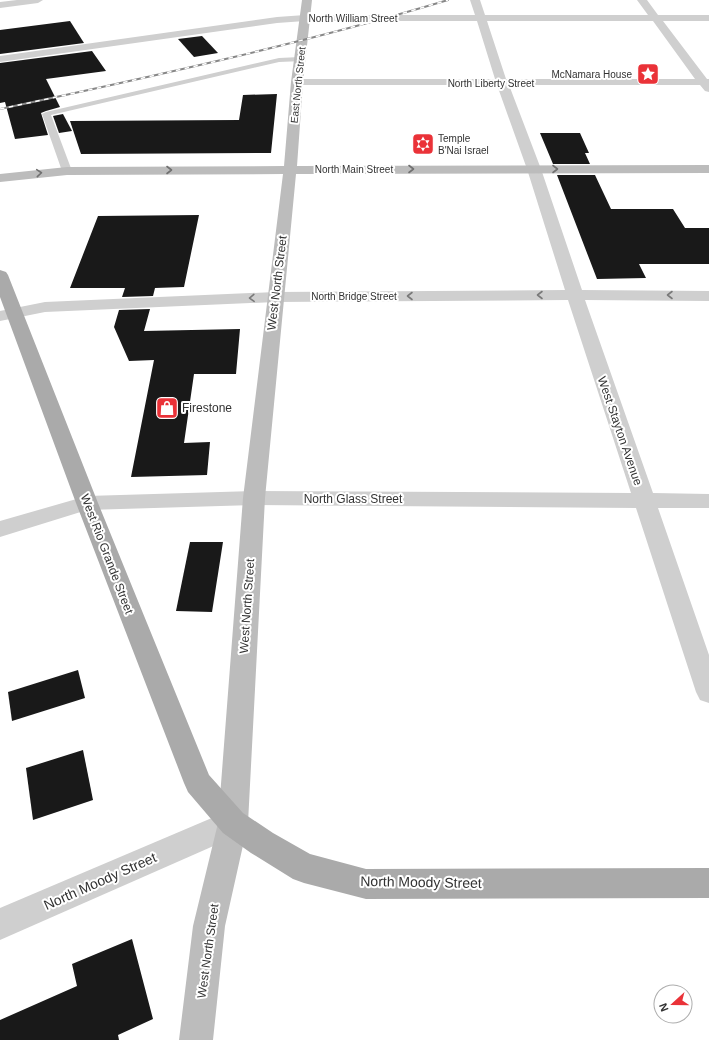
<svg xmlns="http://www.w3.org/2000/svg" width="709" height="1040" viewBox="0 0 709 1040" font-family="Arial,sans-serif">
  <style>
    .building { fill: #191919 }
    .lines { fill: none; stroke-linecap: round; stroke-linejoin: round }
    .lane { fill: #cfcfcf; fill-rule: evenodd }
    .street { fill: #cfcfcf; fill-rule: evenodd }
    .secondary { fill: #bcbcbc; fill-rule: evenodd }
    .primary { fill: #aaa; fill-rule: evenodd }
    .rail-casing { stroke: #878787; stroke-width: 2 }
    .rail { stroke: #fff; stroke-width: 1.5; stroke-dasharray: 4.5; stroke-linecap: butt }
    .oneway { stroke: #707070 }
    .oneway2 { stroke: #797979 }
    .labels { text-anchor: middle; dominant-baseline: central; stroke-width: 4; stroke-linejoin: round; paint-order: stroke }
    .far-street-label { font-size: 10px; fill: #323232; stroke: #fff }
    .far-poi-label { font-size: 10px; fill: #323232; stroke: #fff; text-anchor: end }
    .street-label { font-size: 12px; fill: #323232; stroke: #fff }
    .poi-label { font-size: 12px; fill: #323232; stroke: #fff; text-anchor: start }
    .near-street-label { font-size: 14px; fill: #323232; stroke: #fff }
  </style>
  <rect width="100%" height="100%" fill="#fff"/>
  <g class="building">
    <polygon points="70,21 84,43 0,54 0,30"/>
    <polygon points="202,36 218,53 194,57 178,39"/>
    <polygon points="92,51 106,71 46,79 60,107 46,111 41,113 48,135 15,139 5,102 0,103 0,63"/>
    <polygon points="277,94 271,153 81,154 70,121 239,120 243,95"/>
    <polygon points="63,114 72,131 59,133 53,116"/>
    <polygon points="540,133 580,133 589,153 585,153 590,164 553,164"/>
    <polygon points="557,175 595,175 611,209 673,209 685,228 709,228 709,264 639,264 646,278 597,279"/>
    <polygon points="199,215 184,287 155,288 153,296 122,297 125,288 70,288 98,216"/>
    <polygon points="150,309 144,331 240,329 236,374 194,374 184,443 210,442 207,475 131,477 154,360 129,361 114,327 119,310"/>
    <polygon points="190,542 223,542 212,612 176,611"/>
    <polygon points="78,670 85,698 12,721 8,692"/>
    <polygon points="83,750 93,800 33,820 26,768"/>
    <polygon points="132,939 153,1019 118,1035 119,1040 0,1040 0,1020 77,986 72,964"/>
  </g>
  <g class="lines">
    <polygon class="lane" points="300,57 304,59 303,61 279,62 51,115 72,171 67,174 62,171 42,114 46,112 279,58"/>
    <g class="street">
      <polygon points="17,0 43,0 38,3 0,8 0,2"/>
      <path d="M470 0H480L485 15H648L637 0H647L658 15H709V21H663L707 79H709V92L705 91 700 85H509L541 169 582 290 709 291V301L585 300 653 493 709 494V508H658L709 655V703L700 700 696 692 636 508 254 505 87 510 0 537V521L87 496 254 491 631 493 568 300 275 302 45 312 0 321V311L45 302 275 292 565 290 527 169 497 85H297L293 84 291 82 293 80 297 79H495L477 21H305L277 23 0 62V56L277 17 305 15H475ZM487 21H653L695 79H506Z"/>
      <polygon points="233,809 243,813 248,823 243,833 0,940 0,908"/>
    </g>
    <polygon class="secondary" points="302,0 312,0 303,82 297,166 709,165 709,173 296,174 265,498 248,823 225,926 213,1040 179,1040 193,926 218,823 243,498 283,174 67,175 0,182 0,174 67,167 284,166 291,82"/>
    <polygon class="primary" points="0,270 6,272 8,275 98,503 209,775 243,813 273,833 310,854 366,869 709,868 709,898 366,899 304,883 293,879 251,853 223,833 188,792 184,783 76,503 0,297"/>
    <g class="rail-casing">
      <path id="rail" d="M0 109C151 77 301 44 448 0"/>
    </g>
    <use href="#rail" class="rail"/>
  </g>
  <defs><path id="oneway-chevron" d="M-2-3.5L2.5 0L-2 3.5" fill="none" stroke-width="1.6" stroke-linecap="round" stroke-linejoin="round"/></defs>
  <g class="oneway">
    <use href="#oneway-chevron" transform="translate(411 169)"/>
    <use href="#oneway-chevron" transform="translate(555 169)"/>
    <use href="#oneway-chevron" transform="translate(169 170)"/>
    <use href="#oneway-chevron" transform="translate(39 173) rotate(-5)"/>
  </g>
  <g class="oneway2">
    <use href="#oneway-chevron" transform="translate(540 295) rotate(180)"/>
    <use href="#oneway-chevron" transform="translate(670 295) rotate(-180)"/>
    <use href="#oneway-chevron" transform="translate(410 296) rotate(180)"/>
    <use href="#oneway-chevron" transform="translate(252 298) rotate(178)"/>
  </g>
  <defs>
    <g id="sight-square" transform="scale(1.15)"><rect x="-9" y="-9" width="18" height="18" rx="4" fill="#ea3238" stroke="#fff"/><path d="M0-6L1.8-2.2L6-1.7L2.9 1.2L3.7 5.4L0 3.3L-3.7 5.4L-2.9 1.2L-6-1.7L-1.8-2.2Z" fill="#fff"/></g>
    <g id="synagogue-square" transform="scale(1.15)"><rect x="-9" y="-9" width="18" height="18" rx="4" fill="#ea3238" stroke="#fff"/><path d="M0-6.5L5.6 3.2H-5.6ZM0 6.5L5.6-3.2H-5.6Z" fill="#fff"/></g>
    <g id="shop-square" transform="scale(1.15)"><rect x="-9" y="-9" width="18" height="18" rx="4" fill="#ea3238" stroke="#fff"/><path d="M-5-2.5h2.3a2.7 3.5 0 0 1 5.4 0H5L5.5 6h-11ZM-1.5-2.5h3a1.5 2.3 0 0 0-3 0Z" fill="#fff"/></g>
  </defs>
  <g fill-rule="evenodd">
    <use href="#sight-square" x="648" y="74"/>
    <use href="#synagogue-square" x="423" y="144"/>
    <use href="#shop-square" x="167" y="408"/>
  </g>
  <g class="labels">
    <g class="far-street-label">
      <text x="353" y="18">North William Street</text>
      <text x="491" y="83">North Liberty Street</text>
      <text transform="translate(298 85) rotate(-84)">East North Street</text>
      <text x="354" y="169">North Main Street</text>
      <text x="354" y="296">North Bridge Street</text>
    </g>
    <g class="far-poi-label">
      <text x="632" y="74">McNamara House</text>
      <text x="438" y="138" text-anchor="start">Temple<tspan x="438" dy="12">B'Nai Israel</tspan></text>
    </g>
    <g class="street-label">
      <text transform="translate(277 283) rotate(-83)">West North Street</text>
      <text transform="translate(620 431) rotate(71)">West Stayton Avenue</text>
      <text x="353" y="499">North Glass Street</text>
      <text transform="translate(107 554) rotate(69)">West Rio Grande Street</text>
      <text transform="translate(247 606) rotate(-86)">West North Street</text>
      <text transform="translate(208 951) rotate(-82)">West North Street</text>
    </g>
    <g class="poi-label">
      <text x="182" y="408">Firestone</text>
    </g>
    <g class="near-street-label">
      <text transform="translate(100 881) rotate(-24)">North Moody Street</text>
      <text transform="translate(421 882) rotate(1)">North Moody Street</text>
    </g>
  </g>
  <g transform="translate(673 1004) rotate(249)"><circle r="19" fill="#ffffff" stroke="#adadad"/>
  <path d="M0-3L7 15L0 10L-7 15Z" fill="#ea3238"/>
  <text y="-6" font-size="11" font-weight="bold" text-anchor="middle" fill="#323232">N</text>
  </g>
</svg>
